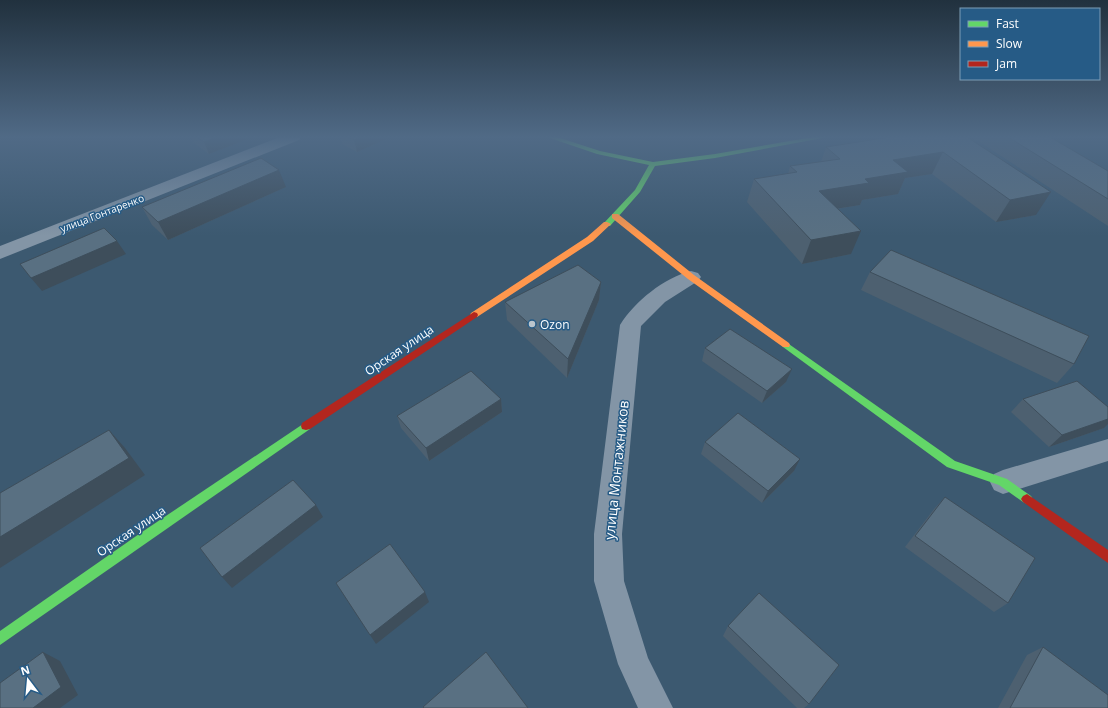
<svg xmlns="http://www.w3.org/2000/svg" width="1108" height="708" viewBox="0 0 1108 708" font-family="'Open Sans',sans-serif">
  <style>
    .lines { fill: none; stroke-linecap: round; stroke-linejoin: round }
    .street { fill: #8395a6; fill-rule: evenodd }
    .fast { fill: #63d668; fill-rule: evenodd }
    .slow { fill: #ff974d; fill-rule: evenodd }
    .jam { fill: #b3261e; fill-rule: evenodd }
    .wall { fill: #4d6070 }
    .shaded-wall { fill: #3e4e5b }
    .building { fill: #597082; stroke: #3e4e5b }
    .poi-dot { fill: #bbc5cd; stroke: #265b86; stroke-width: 1.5 }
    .labels { text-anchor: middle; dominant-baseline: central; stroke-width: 3; stroke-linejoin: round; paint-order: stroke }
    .far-street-label { font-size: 10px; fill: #fff; stroke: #265b86 }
    .poi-label { font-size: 12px; fill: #fff; stroke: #265b86; text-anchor: start }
    .street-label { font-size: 12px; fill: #fff; stroke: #265b86 }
    .near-street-label { font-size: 14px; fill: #fff; stroke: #265b86 }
  </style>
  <rect width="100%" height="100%" fill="#3c5970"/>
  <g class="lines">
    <g class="street">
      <polygon points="280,137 301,137 299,140 0,259 0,246"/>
      <path d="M691 271 698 273 701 277 698 281 665 302 641 326 622 534 624 581 648 658 673 708H638L618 664 594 581V534L620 325C635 301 664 278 691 271Z"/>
      <polygon points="1108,439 1108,461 1003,494 994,490 990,482 994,474 1003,470"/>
    </g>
    <g class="fast">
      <polygon points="547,137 557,137 600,151 653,162 715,154 813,137 828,137 715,158 655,166 640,192 610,226 607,226 603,224 635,190 649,165 597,154"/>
      <polygon points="786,342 955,461 1007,479 1031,496 1033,499 1031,502 1027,504 1023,502 999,485 947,467 783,347 782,345 783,343"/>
      <polygon points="306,422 310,423 311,426 310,429 0,645 0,631 142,532"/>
    </g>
    <g class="slow">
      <polygon points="612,214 618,214 694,275 789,343 790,345 789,347 783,347 688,279 612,218"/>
      <polygon points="604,222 607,222 611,224 593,241 477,317 471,317 470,315 471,313 587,237"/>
    </g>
    <g class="jam">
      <polygon points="474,312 477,313 478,315 477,317 310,429 306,430 302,429 301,426 302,423"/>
      <polygon points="1027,494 1108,550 1108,563 1023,502 1021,499 1023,496"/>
    </g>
  </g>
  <g class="wall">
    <polygon points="191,137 253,137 209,154 194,143"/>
    <polygon points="341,137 391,137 357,152 342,144"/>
    <polygon points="967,137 1036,215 996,222 932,174 905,178 898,194 862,200 860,205 837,209 851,254 802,264 747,202 754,179 788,174 790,166 821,162 826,147"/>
    <polygon points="972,137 1050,137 1108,171 1108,226"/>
    <polygon points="1068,137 1091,137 1073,140"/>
    <polygon points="286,187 168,240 152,225 142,207"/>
    <polygon points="870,272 1074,364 1057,383 861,290"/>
    <polygon points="601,282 599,300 567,378 507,320 505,302"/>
    <polygon points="705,348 786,382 762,403 702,361"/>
    <polygon points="501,399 502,412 429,461 401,428 397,416"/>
    <polygon points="1023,399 1104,428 1049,447 1011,412"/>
    <polygon points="705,442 794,471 762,503 701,454"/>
    <polygon points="945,497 1008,603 994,612 905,547 934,509"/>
    <polygon points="728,626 809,704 804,708 797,708 723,636"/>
    <polygon points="1043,647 1108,708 998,708 1027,655"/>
  </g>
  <g class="shaded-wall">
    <polygon points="217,137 253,137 209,154 204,142"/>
    <polygon points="361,137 391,137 357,152 354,140"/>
    <polygon points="1075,137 1091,137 1073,140"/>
    <polygon points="943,152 932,174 905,178 898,194 862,200 860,205 810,213 819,191 865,179 893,160"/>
    <polygon points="279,170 286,187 168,240 158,222"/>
    <polygon points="1051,192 1036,215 996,222 1010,200"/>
    <polygon points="861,231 851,254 802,264 811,240"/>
    <polygon points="117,241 126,254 42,291 31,278"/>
    <polygon points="601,282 599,300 567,378 568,359"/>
    <polygon points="792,369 786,382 762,403 767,391"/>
    <polygon points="501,399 502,412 429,461 426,448"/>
    <polygon points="1108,419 1108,424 1104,428 1049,447 1062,435"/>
    <polygon points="109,430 125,448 145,475 0,568 0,537"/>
    <polygon points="800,459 794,471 762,503 768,491"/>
    <polygon points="316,505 323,517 232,588 222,577"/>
    <polygon points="425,592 429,602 376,644 370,635"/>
    <polygon points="43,652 60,661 78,695 60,708 33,708"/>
  </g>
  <g class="building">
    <polygon points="197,137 217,137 204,142"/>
    <polygon points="349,137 361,137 354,140"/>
    <polygon points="890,137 967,137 1051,192 1010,200 943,152 893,160 908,172 865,179 869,183 819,191 861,231 811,240 754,179 797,172 790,166 840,159 826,147"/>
    <polygon points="1008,137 1050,137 1108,171 1108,199"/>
    <polygon points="261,158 279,170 158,222 142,207"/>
    <polygon points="104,228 117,241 31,278 20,264"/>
    <polygon points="891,250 1089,336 1074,364 870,272"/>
    <polygon points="578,265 601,282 568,359 505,302"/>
    <polygon points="730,329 792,369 767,391 705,348"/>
    <polygon points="471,371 501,399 426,448 397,416"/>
    <polygon points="1077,381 1108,407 1108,419 1062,435 1023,399"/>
    <polygon points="738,413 800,459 768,491 705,442"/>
    <polygon points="109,430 129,458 0,537 0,493"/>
    <polygon points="293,480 316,505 222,577 200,548"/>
    <polygon points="945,497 1035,558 1008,603 915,536"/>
    <polygon points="390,544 425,592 370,635 336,583"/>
    <polygon points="759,593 839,665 809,704 728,626"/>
    <polygon points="1043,647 1108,695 1108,708 1010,708"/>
    <polygon points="43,652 61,687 33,708 0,708 0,683"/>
    <polygon points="486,652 528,708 424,708 423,707"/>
  </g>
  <linearGradient id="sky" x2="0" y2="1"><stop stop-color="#21313e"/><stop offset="0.58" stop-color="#506a86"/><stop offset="1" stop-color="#506a86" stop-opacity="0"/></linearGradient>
  <rect width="1108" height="236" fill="url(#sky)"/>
  <circle class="poi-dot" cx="532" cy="324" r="4"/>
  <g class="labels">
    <g class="far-street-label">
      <text transform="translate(102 213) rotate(-21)">улица Гонтаренко</text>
    </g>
    <g class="poi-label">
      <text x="540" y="324">Ozon</text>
    </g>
    <g class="street-label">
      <text transform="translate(399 350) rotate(-34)">Орская улица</text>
      <text transform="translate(131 531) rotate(-34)">Орская улица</text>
    </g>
    <g class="near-street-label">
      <text transform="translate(616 470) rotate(-84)">улица Монтажников</text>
    </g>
  </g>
  <rect x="960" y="8" width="140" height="72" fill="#265b86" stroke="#7d9db6"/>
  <rect x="968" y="21" width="20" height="6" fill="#63d668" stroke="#7d9db6"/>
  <text x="996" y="28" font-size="12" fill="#ffffff">Fast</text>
  <rect x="968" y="41" width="20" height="6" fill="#ff974d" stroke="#7d9db6"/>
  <text x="996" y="48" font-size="12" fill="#ffffff">Slow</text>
  <rect x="968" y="61" width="20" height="6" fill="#b3261e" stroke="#7d9db6"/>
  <text x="996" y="68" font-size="12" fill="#ffffff">Jam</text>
  <g transform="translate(28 680) rotate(344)" stroke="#265b86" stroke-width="3" paint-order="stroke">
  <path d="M0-3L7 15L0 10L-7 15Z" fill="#ffffff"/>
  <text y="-6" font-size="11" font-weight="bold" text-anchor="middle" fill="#ffffff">N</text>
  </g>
</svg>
